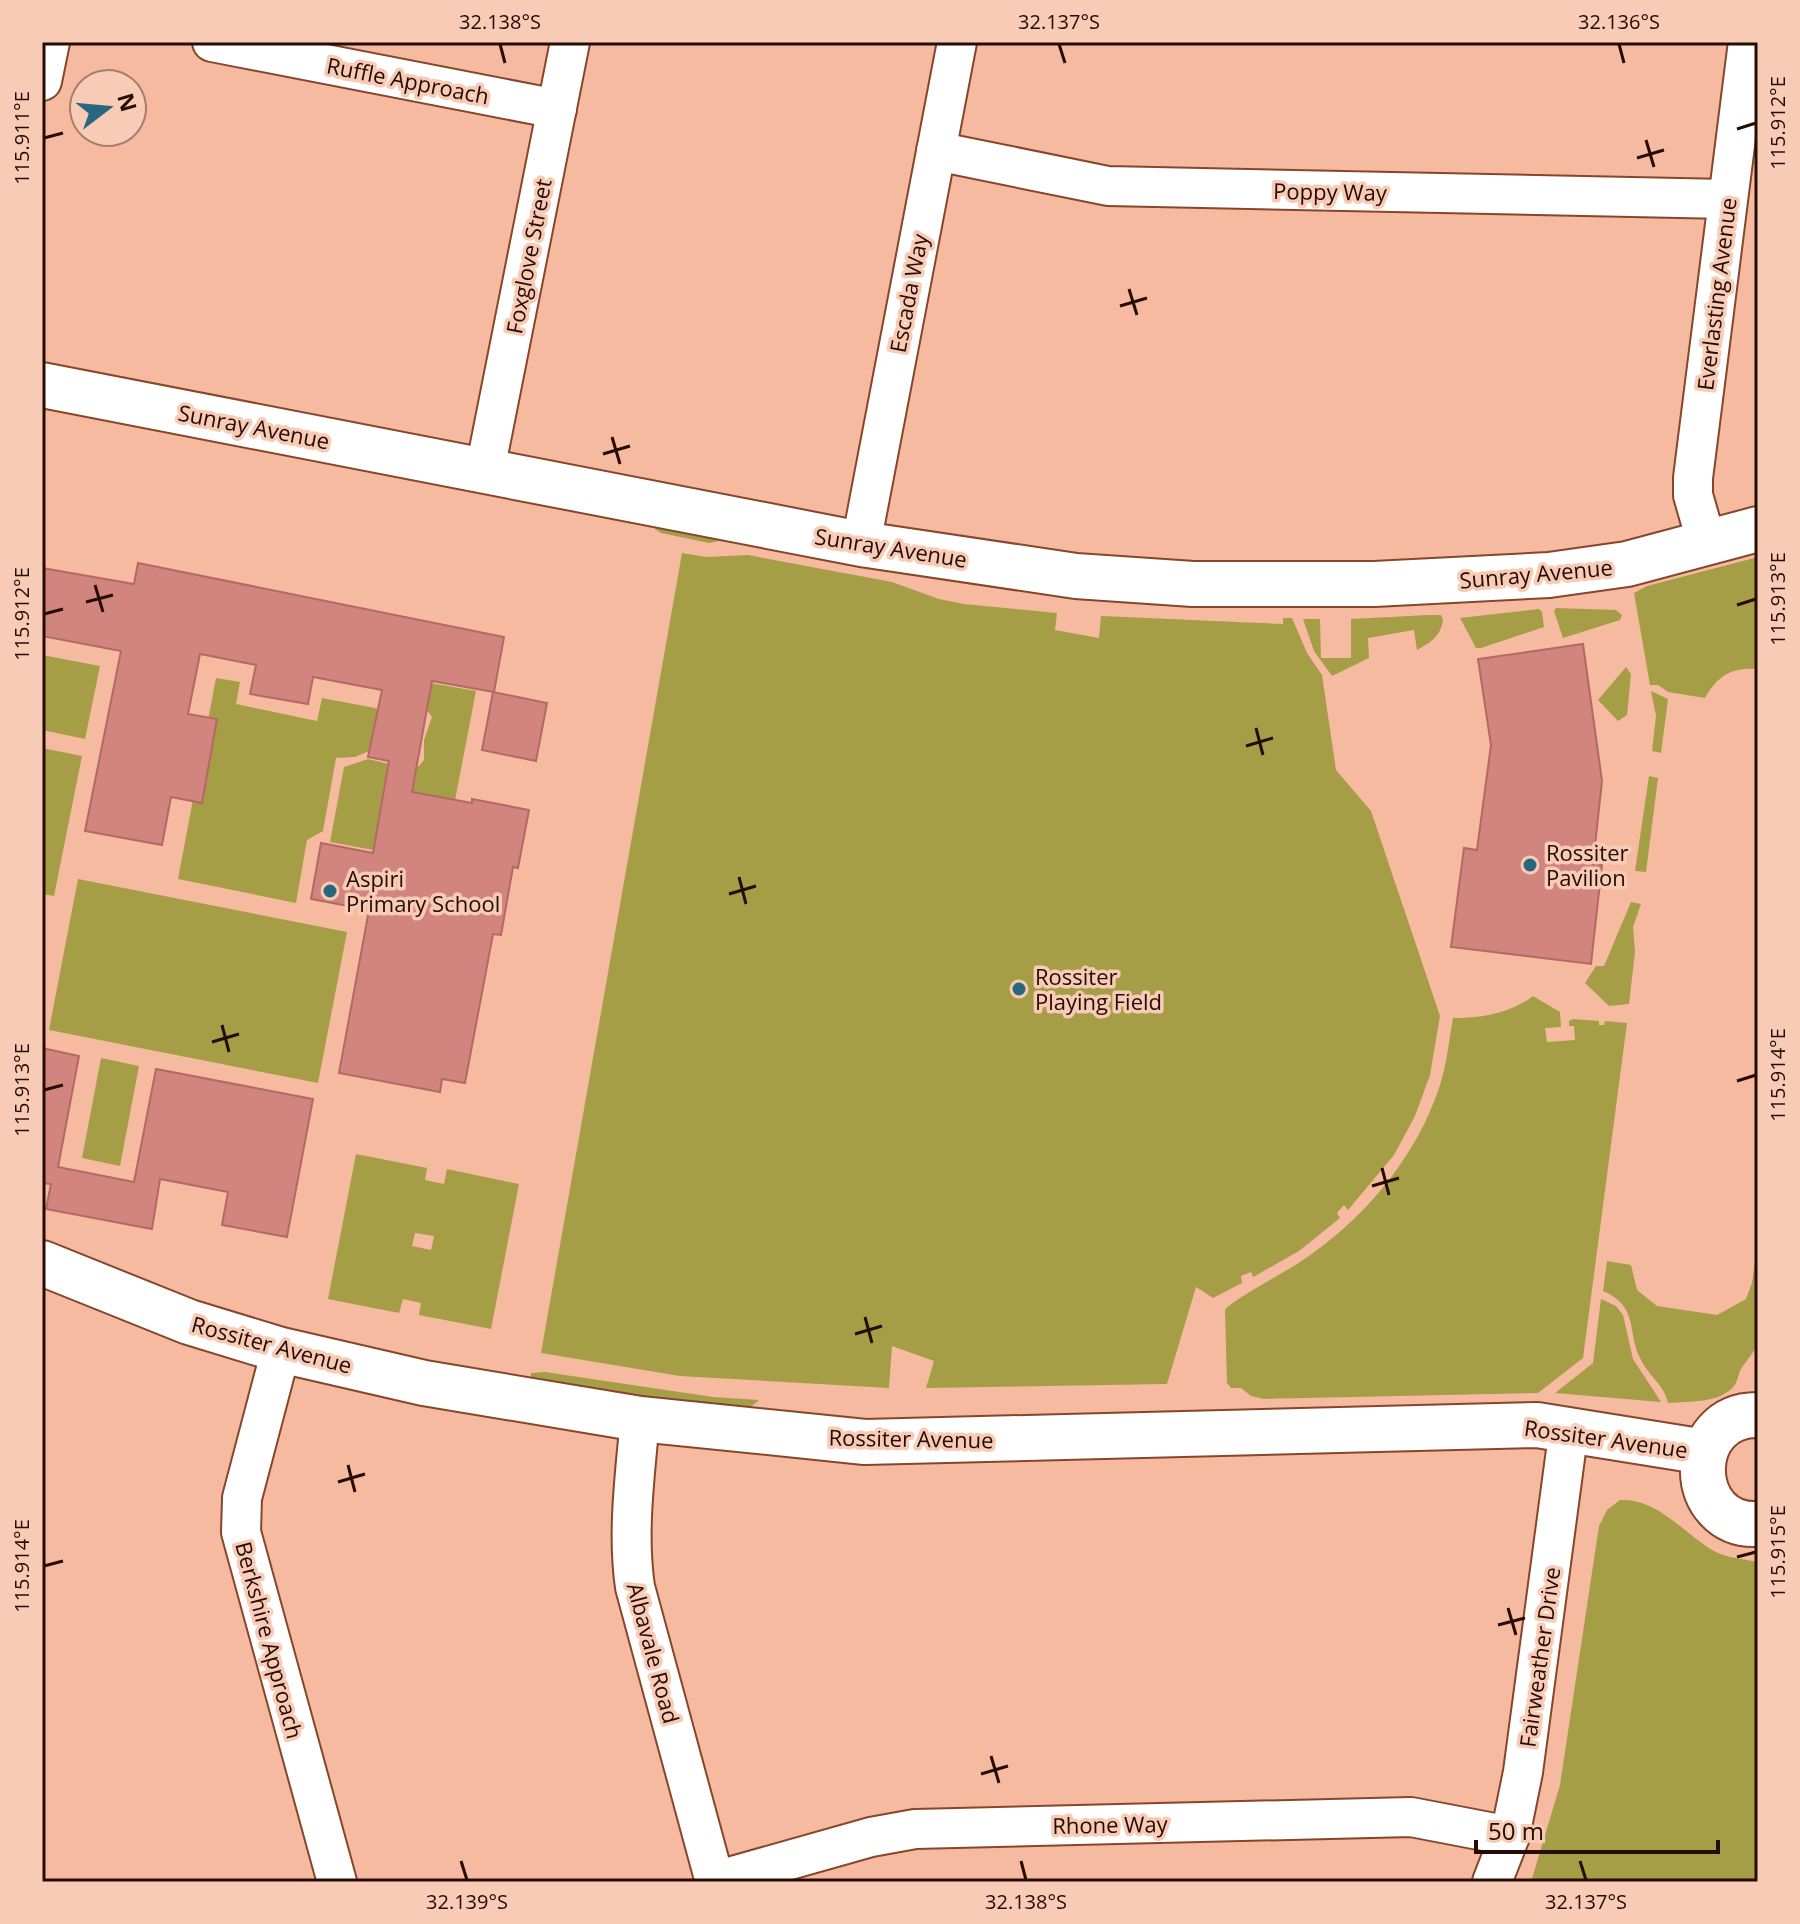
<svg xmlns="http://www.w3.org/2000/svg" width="1800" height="1924" viewBox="0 0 1800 1924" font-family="'Open Sans',sans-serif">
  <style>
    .green { fill: #a69e46; fill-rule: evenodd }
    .building { fill: #d2847f; stroke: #b46964; stroke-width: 2 }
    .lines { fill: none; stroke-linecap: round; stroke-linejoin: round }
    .street-casing { stroke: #864629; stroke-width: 42 }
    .secondary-casing { stroke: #864629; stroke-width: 48 }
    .street { stroke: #fff; stroke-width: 38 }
    .secondary { stroke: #fff; stroke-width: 44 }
    .ticks { fill: none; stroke: #260c02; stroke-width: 3 }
    .poi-dot { fill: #28677d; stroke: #f8cbb7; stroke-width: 3 }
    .labels { text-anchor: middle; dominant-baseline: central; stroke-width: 7; stroke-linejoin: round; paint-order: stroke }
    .street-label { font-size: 22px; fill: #260c02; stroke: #f8cbb7 }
    .poi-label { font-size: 22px; fill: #260c02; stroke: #f8cbb7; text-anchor: start }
    .neatline { fill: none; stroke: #260c02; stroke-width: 3 }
    .ticks-label { font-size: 20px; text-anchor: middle; fill: #260c02 }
  </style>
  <rect width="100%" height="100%" fill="#f5baa0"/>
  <g class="green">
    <polygon points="659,520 726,533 724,540 709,543 661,533 655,529"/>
    <polygon points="682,553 706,557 748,555 892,582 939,599 964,604 1057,613 1055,630 1099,638 1101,616 1283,624 1283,618 1292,618 1307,653 1322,675 1336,770 1371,811 1440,1016 1430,1075 1415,1116 1394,1155 1348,1210 1344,1205 1337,1213 1340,1218 1299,1251 1253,1277 1251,1272 1241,1276 1242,1283 1213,1298 1196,1287 1167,1384 926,1388 934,1361 892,1346 889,1388 680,1376 541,1353"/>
    <path d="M1758 557V669C1732 667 1718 675 1705 698L1668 692 1658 685H1650L1634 593 1647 586Z"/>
    <polygon points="1556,608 1616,610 1622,615 1620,620 1563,638 1554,611"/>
    <polygon points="1539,609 1542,612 1544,627 1481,648 1476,648 1460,618"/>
    <path d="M1429 615H1441L1443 620C1441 636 1430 643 1417 650L1414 630 1368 638 1369 658 1332 676 1314 651 1303 619H1320L1321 658H1351V619Z"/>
    <polygon points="42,655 100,666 85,739 42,730"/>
    <polygon points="1626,667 1631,674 1627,715 1618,721 1598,700"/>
    <path d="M373 673 476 691 443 863 330 842 344 767 368 759 410 769 419 766 424 760V740L432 717C414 689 387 710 373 673Z"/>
    <polygon points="216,678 240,682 236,704 317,721 322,698 380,709 376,748 355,757 336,758 323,831 307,840 296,903 178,879"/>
    <polygon points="1651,691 1668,699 1661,753 1652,751 1656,716"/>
    <polygon points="42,748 82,756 54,896 42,894"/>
    <polygon points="1649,776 1658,778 1646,872 1635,871"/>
    <polygon points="78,879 347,932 318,1083 49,1030"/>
    <polygon points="1631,902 1641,904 1633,927 1635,952 1629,1004 1609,1006 1585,983 1596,966 1604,966"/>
    <path d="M1533 996 1560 1012 1561 1027 1545 1028 1547 1042 1575 1040 1574 1026H1569V1021L1573 1019 1599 1021V1025H1604L1605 1021 1627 1023 1583 1358 1538 1393 1264 1399 1251 1396 1241 1388H1231L1227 1383 1225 1310C1230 1301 1283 1273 1297 1264 1362 1222 1416 1159 1440 1085 1447 1063 1449 1040 1453 1018 1482 1018 1509 1014 1533 996Z"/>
    <polygon points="101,1058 139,1066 120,1166 82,1158"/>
    <path d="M356 1154 427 1168 425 1180 444 1184 447 1169 519 1184 491 1329 419 1315 421 1303 403 1299 399 1313 328 1299ZM415 1233 434 1236 431 1250 412 1246Z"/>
    <path d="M1758 1238V1343C1753 1354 1747 1360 1741 1369 1738 1374 1738 1381 1734 1386 1719 1404 1689 1401 1668 1403 1665 1386 1649 1376 1641 1360 1626 1332 1640 1307 1603 1291L1607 1261 1631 1265 1637 1290 1657 1306 1717 1315 1746 1299 1752 1283Z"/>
    <polygon points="1601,1299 1616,1306 1623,1315 1633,1359 1661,1402 1555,1393 1593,1363"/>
    <polygon points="545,1372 713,1397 759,1400 746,1411 697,1406 531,1380 531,1373"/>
    <path d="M1620 1500C1658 1498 1684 1534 1714 1551 1726 1558 1744 1559 1758 1562V1882H1531L1560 1785 1599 1526 1607 1510Z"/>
  </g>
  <g class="building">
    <polygon points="138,563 504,637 494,692 432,681 412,792 472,803 472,799 529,810 518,868 513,867 501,935 493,934 465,1083 442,1079 440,1092 339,1073 369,910 311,899 321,843 373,853 389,761 368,757 382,690 313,677 308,704 250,694 256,665 200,654 188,714 217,719 202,803 171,797 162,845 85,831 121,651 42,636 42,568 134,584"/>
    <polygon points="1583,644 1602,781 1593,864 1602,865 1591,964 1451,947 1464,848 1477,850 1491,745 1478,659"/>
    <polygon points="493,692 547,703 536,761 482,750"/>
    <polygon points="42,1048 79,1056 58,1167 134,1182 156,1069 313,1099 287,1237 222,1225 228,1192 160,1179 152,1229 46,1209 51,1184 42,1183"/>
  </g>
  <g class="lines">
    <g class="street-casing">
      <g id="street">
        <polyline points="212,42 557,109"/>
        <polyline points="42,81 50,42"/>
        <polyline points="936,151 1108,186 1727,199"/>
        <polyline points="485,470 570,42"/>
        <polyline points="861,544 957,42"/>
        <polyline points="1707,544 1693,495 1693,478 1748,42"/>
        <polyline points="281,1350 242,1498 241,1532 337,1882"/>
        <path d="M640 1419C635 1475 627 1532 635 1587L715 1882"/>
        <polyline points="715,1881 871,1837 915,1829 1411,1817 1510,1836"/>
        <polyline points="1492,1882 1510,1836 1523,1772 1569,1428"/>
      </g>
    </g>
    <g class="secondary-casing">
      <g id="secondary">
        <polyline points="42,385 861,544 1076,576 1193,584 1374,584 1549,575 1627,564 1758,529"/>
        <polyline points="42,1263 189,1322 281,1350 424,1383 640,1419 865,1442 1537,1425 1705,1452"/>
        <path d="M1758 1415C1683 1414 1686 1528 1758 1524"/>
      </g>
    </g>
    <use href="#street" class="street"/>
    <use href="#secondary" class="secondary"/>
  </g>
  <path class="ticks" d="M500 44 505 63M1059 44 1065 63M1619 44 1624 63M1737 129 1756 123M44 138 63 133M1646 140 1654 167M1637 158 1664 150M1129 289 1137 315M1120 306 1147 298M612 437 620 464M603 454 630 446M95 585 103 612M86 602 113 595M1737 605 1756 599M44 614 63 609M1256 728 1263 755M1246 746 1273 738M739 877 746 904M729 894 756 886M222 1025 229 1052M212 1042 239 1034M1737 1081 1756 1075M44 1090 63 1085M1382 1168 1389 1195M1372 1186 1399 1178M865 1317 872 1343M855 1334 882 1326M348 1465 355 1492M338 1482 365 1474M1737 1557 1756 1552M44 1566 63 1561M1508 1608 1516 1635M1498 1625 1525 1618M991 1756 999 1783M981 1774 1008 1766M461 1861 467 1880M1021 1861 1026 1880M1580 1861 1586 1880"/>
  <g class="poi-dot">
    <circle cx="1530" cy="865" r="8"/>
    <circle cx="330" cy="891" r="8"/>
    <circle cx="1019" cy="989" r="8"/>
  </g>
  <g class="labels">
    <g class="street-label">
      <text transform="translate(408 80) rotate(11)">Ruffle Approach</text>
      <text transform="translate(1330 191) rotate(1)">Poppy Way</text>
      <text transform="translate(528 256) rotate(-79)">Foxglove Street</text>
      <text transform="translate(908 293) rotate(-79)">Escada Way</text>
      <text transform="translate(1716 294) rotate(-83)">Everlasting Avenue</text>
      <text transform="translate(254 426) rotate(11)">Sunray Avenue</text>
      <text transform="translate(891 547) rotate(9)">Sunray Avenue</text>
      <text transform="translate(1536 573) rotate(-5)">Sunray Avenue</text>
      <text transform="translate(272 1344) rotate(15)">Rossiter Avenue</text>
      <text transform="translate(911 1438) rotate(1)">Rossiter Avenue</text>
      <text transform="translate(1606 1438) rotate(8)">Rossiter Avenue</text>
      <text transform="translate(270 1640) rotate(75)">Berkshire Approach</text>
      <text transform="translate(654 1653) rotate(75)">Albavale Road</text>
      <text transform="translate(1539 1657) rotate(-82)">Fairweather Drive</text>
      <text transform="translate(1110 1824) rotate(-1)">Rhone Way</text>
    </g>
    <g class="poi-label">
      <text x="1546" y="852">Rossiter<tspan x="1546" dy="25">Pavilion</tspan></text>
      <text x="346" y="878">Aspiri<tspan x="346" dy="25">Primary School</tspan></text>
      <text x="1035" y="976">Rossiter<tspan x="1035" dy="25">Playing Field</tspan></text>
    </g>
  </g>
  <rect width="1800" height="1924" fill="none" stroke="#f8cbb7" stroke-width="88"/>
  <g transform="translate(108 108) rotate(74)"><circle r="38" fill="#f8cbb7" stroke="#a47f6f" stroke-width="2"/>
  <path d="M0-6L14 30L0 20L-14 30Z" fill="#28677d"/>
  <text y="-12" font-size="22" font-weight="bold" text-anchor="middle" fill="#260c02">N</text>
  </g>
  <path d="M1476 1840v12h242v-12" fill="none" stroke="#260c02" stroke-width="4"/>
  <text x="1488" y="1840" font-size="24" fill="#260c02" stroke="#f8cbb7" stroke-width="6" paint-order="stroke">50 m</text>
  <rect x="44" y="44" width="1712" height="1836" class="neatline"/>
  <g class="ticks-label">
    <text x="500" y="29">32.138°S</text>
    <text x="1059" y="29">32.137°S</text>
    <text x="1619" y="29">32.136°S</text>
    <text transform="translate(1778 123) rotate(-90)" y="7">115.912°E</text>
    <text transform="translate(22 138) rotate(-90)" y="7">115.911°E</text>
    <text transform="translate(1778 599) rotate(-90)" y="7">115.913°E</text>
    <text transform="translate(22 614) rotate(-90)" y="7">115.912°E</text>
    <text transform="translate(1778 1075) rotate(-90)" y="7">115.914°E</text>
    <text transform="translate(22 1090) rotate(-90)" y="7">115.913°E</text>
    <text transform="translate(1778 1552) rotate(-90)" y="7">115.915°E</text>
    <text transform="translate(22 1566) rotate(-90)" y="7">115.914°E</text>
    <text x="467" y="1909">32.139°S</text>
    <text x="1026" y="1909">32.138°S</text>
    <text x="1586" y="1909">32.137°S</text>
  </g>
</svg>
